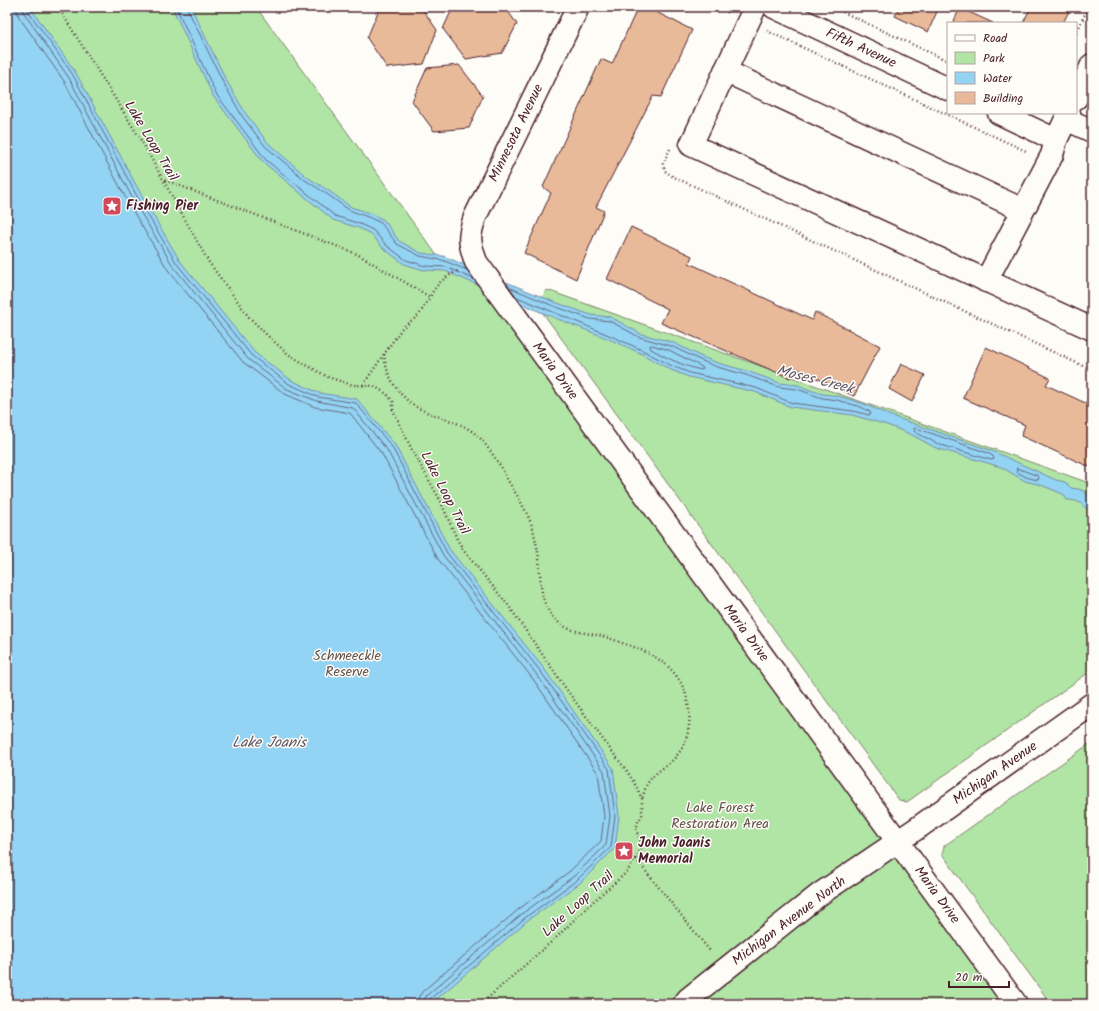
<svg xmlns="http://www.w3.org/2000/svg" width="1099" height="1011" viewBox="0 0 1099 1011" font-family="Kalam,sans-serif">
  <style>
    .green { fill: #b1e5a6; stroke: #7e8268 }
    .water { fill: #93d3f4; stroke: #768ba4 }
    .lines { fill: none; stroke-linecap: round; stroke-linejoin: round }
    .shore { stroke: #67677b; stroke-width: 1 }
    .building { fill: #e9ba9a; stroke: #4a1f2b }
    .minor-casing { stroke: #4a1f2b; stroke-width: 25 }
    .path { stroke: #4a1f2b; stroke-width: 2.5; stroke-dasharray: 1 3; stroke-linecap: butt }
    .minor { stroke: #fdfcf7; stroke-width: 22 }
    .labels { text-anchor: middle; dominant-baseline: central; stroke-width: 3; stroke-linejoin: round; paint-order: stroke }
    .street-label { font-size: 14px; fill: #4a1f2b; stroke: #fdfcf7 }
    .poi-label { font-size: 14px; font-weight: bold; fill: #4a1f2b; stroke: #fdfcf7; text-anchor: start }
    .park-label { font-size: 14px; fill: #64504a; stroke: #fdfcf7 }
    .water-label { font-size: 15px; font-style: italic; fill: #605567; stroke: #fdfcf7 }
  </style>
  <rect width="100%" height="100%" fill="#fdfcf7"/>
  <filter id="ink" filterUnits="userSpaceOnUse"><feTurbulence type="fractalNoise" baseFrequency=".025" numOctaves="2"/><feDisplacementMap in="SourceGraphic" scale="8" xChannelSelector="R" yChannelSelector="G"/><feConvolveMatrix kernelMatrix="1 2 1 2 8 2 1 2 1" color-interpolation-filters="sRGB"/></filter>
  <g filter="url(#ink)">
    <g class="green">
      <polygon points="7,7 256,7 441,261 448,266 450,274 476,262 1016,1004 7,1004"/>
      <polygon points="547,290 1092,484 1092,670 907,802 899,800 537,305"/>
      <polygon points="1092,742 1092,1004 1051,1004 942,854 944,846"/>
    </g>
    <g class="water">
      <polygon points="7,7 30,7 76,73 143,198 180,261 255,353 291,380 319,393 357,399 395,445 450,550 545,670 613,768 619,816 615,848 580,883 528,920 431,1004 7,1004"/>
      <path d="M172 7H191L226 80 246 114 268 143 307 177 329 191 351 207 370 213 384 220 399 241 421 253 443 256 552 301 591 315 611 317 641 334 672 342 702 357 718 363 747 371 780 383 798 385 810 390 823 394 838 396 862 403 889 415 990 450 1056 480 1065 482 1071 488 1078 489 1084 491 1092 500V514C1082 506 1082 500 1067 500L1063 494 1041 485 1025 481 1001 467 936 448 910 434 887 425 852 415 791 407 755 392 689 377 671 370 640 353 609 339 550 316 445 271 424 270 404 264 383 248 371 234 359 228 333 220 263 162 213 96Z"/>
    </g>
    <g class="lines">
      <g class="shore">
        <polyline points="16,7 19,17 64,81 130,206 168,270 243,362 285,394 315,407 350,413 382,454 438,559 533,679 598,773 604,816 601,841 570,871 519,909 423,991 419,996 418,1004"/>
        <polyline points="22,7 24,13 69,78 135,203 173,266 248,359 287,389 317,401 353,408 387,450 443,555 537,675 604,771 610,816 606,845 574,876 523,913 427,995 425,999 424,1004"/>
        <polyline points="27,7 28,11 73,75 139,200 177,264 252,356 289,384 318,397 356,403 392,447 447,553 541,672 609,769 615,816 611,847 577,880 526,917 430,999 429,1004"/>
        <polyline points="176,7 216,94 266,160 335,216 360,224 373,230 386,245 406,260 425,266 446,267 473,279"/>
        <polyline points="187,7 188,10 223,82 242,116 265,146 305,180 327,194 349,210 368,217 381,223 397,244 420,256 442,260 467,270"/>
        <polyline points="509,287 551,305 590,319 610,321 639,337 671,346 700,360 717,367 746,375 779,387 797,389 822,398 837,400 861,407 870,412 871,414 869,415 853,411 792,403 756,388 690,373 672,366 642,350 611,336 517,297"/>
        <path d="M652 345 669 350 702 367 703 369 701 370C683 366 667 358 651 349L650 346Z"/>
        <polygon points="916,428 988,453 993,456 994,459 991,460 938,444 915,432 914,429"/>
        <polygon points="1017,468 1038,476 1039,479 1037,480 1026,477 1017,472"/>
      </g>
    </g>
    <g class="building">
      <polygon points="380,7 421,7 437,30 424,64 387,68 367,38"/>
      <polygon points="453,7 505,7 517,24 502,53 466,59 443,29"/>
      <polygon points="638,7 646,7 692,30 661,97 653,96 596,207 604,211 576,279 524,253 551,193 543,187 601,59 612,64"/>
      <polygon points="899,7 939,7 928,32 895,16"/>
      <polygon points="1031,7 1071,7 1063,23 1023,23"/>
      <polygon points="960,8 993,23 953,23"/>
      <polygon points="459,65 483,96 469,128 434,131 412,101 427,68"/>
      <polygon points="631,227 692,256 689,263 812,320 815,312 880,346 854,396 796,368 790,378 661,323 668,309 607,279"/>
      <polygon points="986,347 1050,378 1046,385 1092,406 1092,468 1021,436 1025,425 963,398"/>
      <polygon points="901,364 925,375 912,402 889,389"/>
    </g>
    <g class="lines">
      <g class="minor-casing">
        <g id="minor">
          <path d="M578 7 475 217C468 237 469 242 476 262L1016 1004"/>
          <polyline points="755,7 691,145 1092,329"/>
          <polyline points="774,7 948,89"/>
          <polyline points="725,71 1023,210"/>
          <polyline points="1076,98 1092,65"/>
          <polyline points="999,113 1056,140"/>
          <polyline points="1066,119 1092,131"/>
          <polyline points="986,281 1052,155 1056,140 1069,113"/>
          <polyline points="684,1004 688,999 820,894 919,827 1092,704"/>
        </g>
      </g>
      <g class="path">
        <polyline points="58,7 141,140 208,261 249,317 269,337 288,354 308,366 328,377 343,382 353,385 374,386 387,394 393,402 393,410 412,450 439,498 457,539 464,551 508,605 569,693 613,753 627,771 636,786 642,799 642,815 638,822 636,830 642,845 640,851 627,872 588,906 558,936 481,1004"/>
        <polyline points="716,7 730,13"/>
        <polyline points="832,7 948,61"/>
        <polyline points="767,31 1028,152"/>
        <polyline points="1076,34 1088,7"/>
        <polyline points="670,149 663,164 665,171 672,176 1092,370"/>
        <path d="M165 180 357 254 430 297C435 285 446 276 458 271"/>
        <path d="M384 354C386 378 400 399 422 410 439 418 458 421 473 432 483 439 490 451 497 461 501 466 504 473 507 479 517 495 527 511 533 529 535 539 538 549 539 559 541 581 539 606 558 622 569 632 587 633 602 636 609 638 617 641 625 644 659 655 685 672 689 710 691 732 685 751 667 765 660 770 652 776 647 784 645 788 644 794 642 798"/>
        <polyline points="363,385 402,328 419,315 430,297"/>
        <polyline points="636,859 710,951"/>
      </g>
      <use href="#minor" class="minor"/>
    </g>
  </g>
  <defs>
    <g id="sight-square" transform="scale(1)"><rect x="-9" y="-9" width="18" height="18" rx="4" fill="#d1495b" stroke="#fdfcf7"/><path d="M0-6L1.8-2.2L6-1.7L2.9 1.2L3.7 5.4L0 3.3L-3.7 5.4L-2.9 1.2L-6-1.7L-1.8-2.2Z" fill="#fff"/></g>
  </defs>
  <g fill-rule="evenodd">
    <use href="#sight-square" x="112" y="206"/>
    <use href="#sight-square" x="624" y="851"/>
  </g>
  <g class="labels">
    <g class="street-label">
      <text transform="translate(861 48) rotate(25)">Fifth Avenue</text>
      <text transform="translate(516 133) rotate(-64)">Minnesota Avenue</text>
      <text transform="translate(151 141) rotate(59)">Lake Loop Trail</text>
      <text transform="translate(555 371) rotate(54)">Maria Drive</text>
      <text transform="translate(445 493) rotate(63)">Lake Loop Trail</text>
      <text transform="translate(746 633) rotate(54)">Maria Drive</text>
      <text transform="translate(995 773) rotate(-35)">Michigan Avenue</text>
      <text transform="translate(937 895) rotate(54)">Maria Drive</text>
      <text transform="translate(578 904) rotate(-42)">Lake Loop Trail</text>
      <text transform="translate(789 921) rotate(-37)">Michigan Avenue North</text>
    </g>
    <g class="poi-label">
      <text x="126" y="206">Fishing Pier</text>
      <text x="638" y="843">John Joanis<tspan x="638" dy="16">Memorial</tspan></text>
    </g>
    <g class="park-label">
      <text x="347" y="656">Schmeeckle<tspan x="347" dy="16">Reserve</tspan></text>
      <text x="720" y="808">Lake Forest<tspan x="720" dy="16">Restoration Area</tspan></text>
    </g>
    <g class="water-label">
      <text transform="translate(815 380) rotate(14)">Moses Creek</text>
      <text x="269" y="743">Lake Joanis</text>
    </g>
  </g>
  <rect width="1099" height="1011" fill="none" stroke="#fdfcf7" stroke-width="24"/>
  <rect x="12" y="12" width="1075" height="987" fill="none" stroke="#4a1f2b" stroke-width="1.5" filter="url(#ink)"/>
  <rect x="947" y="22" width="130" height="92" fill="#fdfcf7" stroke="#b5a4a5"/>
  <rect x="955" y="35" width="20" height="6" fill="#fdfcf7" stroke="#b5a4a5"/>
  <text x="983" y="42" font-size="12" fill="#4a1f2b">Road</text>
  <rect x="955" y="52" width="20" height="12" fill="#b1e5a6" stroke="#b5a4a5"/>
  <text x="983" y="62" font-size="12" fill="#4a1f2b">Park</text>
  <rect x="955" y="72" width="20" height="12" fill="#93d3f4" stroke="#b5a4a5"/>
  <text x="983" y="82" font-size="12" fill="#4a1f2b">Water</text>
  <rect x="955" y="92" width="20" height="12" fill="#e9ba9a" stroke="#b5a4a5"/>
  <text x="983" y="102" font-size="12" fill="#4a1f2b">Building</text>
  <path d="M949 981v6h60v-6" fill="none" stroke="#4a1f2b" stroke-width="2"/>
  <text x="955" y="981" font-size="12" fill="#4a1f2b" stroke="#fdfcf7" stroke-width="3" paint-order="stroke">20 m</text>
</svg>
